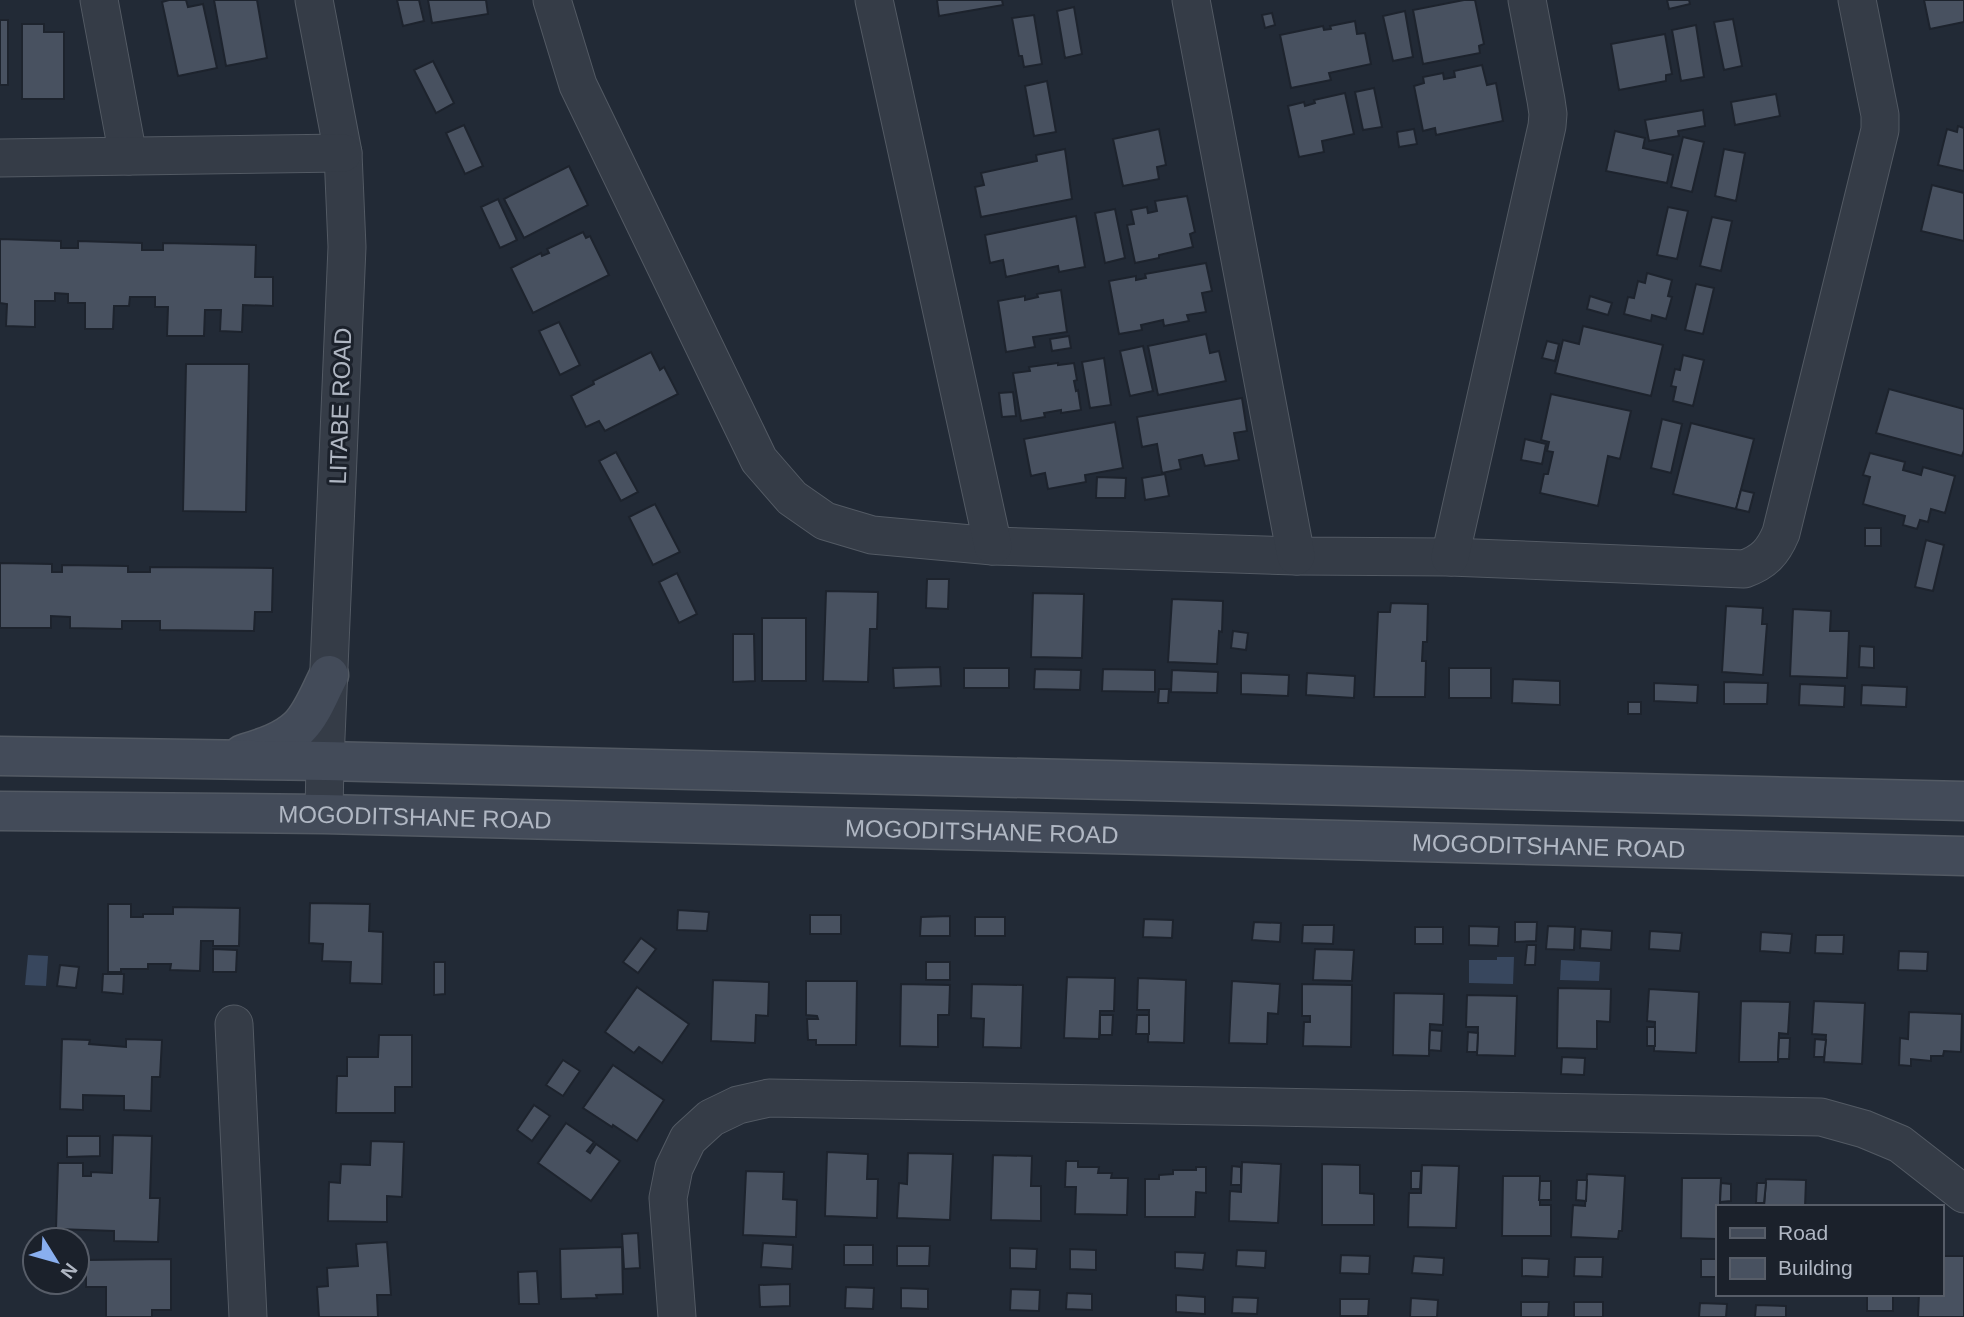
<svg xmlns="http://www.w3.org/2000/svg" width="1964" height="1317" viewBox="0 0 1964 1317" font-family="Helvetica,sans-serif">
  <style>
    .water { fill: #38475e }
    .building { fill: #485160; stroke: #1d232d; stroke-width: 2 }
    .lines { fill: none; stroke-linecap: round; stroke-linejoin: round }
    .minor-casing { stroke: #535a64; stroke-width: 39 }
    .secondary-casing { stroke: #535a64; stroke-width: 41 }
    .minor { stroke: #353c47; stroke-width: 37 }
    .secondary { stroke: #434b59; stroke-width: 38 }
    .labels { text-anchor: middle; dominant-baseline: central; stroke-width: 6; stroke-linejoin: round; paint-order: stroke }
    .street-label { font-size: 24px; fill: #b0b7c3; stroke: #1b212b }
  </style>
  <rect width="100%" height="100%" fill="#222a36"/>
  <g class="water">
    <polygon points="28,955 48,956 46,986 25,985"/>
    <polygon points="1497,957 1514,957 1513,984 1469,983 1469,960 1497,960"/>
    <polygon points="1561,960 1600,962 1599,981 1560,980"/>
  </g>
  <g class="building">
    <polygon points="169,0 186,0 188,7 203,4 217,68 178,76 162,2"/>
    <polygon points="214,0 257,0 267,58 226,66"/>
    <polygon points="397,0 419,0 424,21 403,26"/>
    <polygon points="428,0 486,0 488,14 432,23"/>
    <polygon points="937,0 1002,0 1003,5 939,16"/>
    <polygon points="1464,0 1475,0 1484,44 1479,46 1480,53 1423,64 1413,10"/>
    <polygon points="1667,0 1689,0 1690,4 1669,9"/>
    <polygon points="1924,0 1964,0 1964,22 1930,29"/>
    <polygon points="1074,7 1082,54 1065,58 1057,11"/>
    <polygon points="1405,11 1413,57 1393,61 1383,16"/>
    <polygon points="1272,13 1275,25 1265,28 1262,15"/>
    <polygon points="1034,15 1042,64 1024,67 1022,56 1019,56 1012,18"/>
    <polygon points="1733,19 1742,66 1724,70 1714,22"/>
    <rect x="0" y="20" width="8" height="65"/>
    <polygon points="1355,21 1357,34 1365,33 1371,64 1329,73 1331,80 1291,88 1280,35 1323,26 1324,30 1331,29 1330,26"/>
    <polygon points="22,24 44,24 44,32 64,32 64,99 22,99"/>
    <polygon points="1696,25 1704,77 1681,81 1672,30"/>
    <polygon points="1665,34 1672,74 1666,75 1666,81 1619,90 1611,44"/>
    <polygon points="433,61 454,103 436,113 414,70"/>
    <polygon points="1482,65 1487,85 1496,83 1503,121 1436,135 1435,128 1423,131 1414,86 1424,83 1423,77 1443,73 1444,79 1455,77 1454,71"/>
    <polygon points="1047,81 1056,132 1034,136 1025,86"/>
    <polygon points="1374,88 1382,127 1363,130 1355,92"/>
    <polygon points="1345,93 1354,134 1322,141 1324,152 1299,157 1288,106 1304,102 1305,106 1315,103 1314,100"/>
    <polygon points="1776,94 1780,116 1735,125 1731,102"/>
    <polygon points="1703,110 1705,126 1678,131 1679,136 1649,141 1645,120"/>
    <polygon points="464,125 483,166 465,174 446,133"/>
    <polygon points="1958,126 1964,128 1964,171 1938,165 1947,129 1957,132"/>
    <polygon points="1159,129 1166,165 1157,167 1159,179 1123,186 1113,139"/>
    <polygon points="1414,129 1417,144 1399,147 1397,132"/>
    <polygon points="1615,131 1645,138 1643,148 1673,155 1667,183 1606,171"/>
    <polygon points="1683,137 1704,142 1692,192 1671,187"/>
    <polygon points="1065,149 1072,199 981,217 975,187 984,185 981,173 1037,161 1036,155"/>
    <polygon points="1724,149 1745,153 1736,201 1715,196"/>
    <polygon points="569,166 588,205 524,238 504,199"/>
    <polygon points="1932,185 1964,193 1964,241 1921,231"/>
    <polygon points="1187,196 1195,232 1190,234 1193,247 1159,255 1159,258 1135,263 1127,225 1134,224 1131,210 1147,207 1148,213 1157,211 1155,201"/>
    <polygon points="498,199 517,240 500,248 481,207"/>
    <polygon points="1668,207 1688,211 1677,259 1657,255"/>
    <polygon points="1115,209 1125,258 1105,263 1095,213"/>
    <polygon points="1076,216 1085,267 1059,272 1058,266 1006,277 1003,260 990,263 985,235"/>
    <polygon points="1712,217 1732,221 1721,271 1700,266"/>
    <polygon points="583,232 586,238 590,236 609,275 533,313 511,268 541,253 542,256 549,253 547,249"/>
    <polygon points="0,239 61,241 61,248 78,248 78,241 142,243 142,250 163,250 163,243 256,245 255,277 273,277 273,306 243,305 242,332 220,331 221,310 205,310 204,336 167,336 168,307 155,307 155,297 130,297 129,306 114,306 113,329 85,329 85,303 68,303 68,294 55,293 55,301 35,301 35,327 6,326 7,304 0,303"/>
    <polygon points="1206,263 1212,291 1202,293 1206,312 1187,315 1189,321 1164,326 1163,320 1141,325 1142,330 1119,334 1109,281 1136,276 1136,280 1146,278 1145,274"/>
    <polygon points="1647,273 1672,280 1668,296 1672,297 1666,319 1652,315 1651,321 1624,314 1628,297 1634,298 1638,281 1645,283"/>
    <polygon points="1696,284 1714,288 1703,334 1685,330"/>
    <polygon points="1061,290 1067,332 1033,337 1035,347 1006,352 998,301 1025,296 1025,300 1038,297 1037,294"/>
    <polygon points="1590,296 1612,303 1608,315 1587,309"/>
    <polygon points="559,322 580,365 560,375 539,331"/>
    <polygon points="1583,326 1663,345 1651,396 1555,373 1563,340 1579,344"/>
    <polygon points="1206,334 1210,353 1219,351 1226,381 1158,395 1148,346"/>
    <polygon points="1069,336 1071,348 1052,351 1050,339"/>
    <polygon points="1547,341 1559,344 1555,361 1542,358"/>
    <polygon points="1143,346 1153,391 1130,396 1120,351"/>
    <polygon points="651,352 660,370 664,367 678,394 605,431 599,421 586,427 571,396 594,384 593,381"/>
    <polygon points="1683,355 1704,360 1693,406 1673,401 1676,387 1671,386 1675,369 1680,370"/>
    <polygon points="1104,358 1111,405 1090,408 1082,362"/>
    <polygon points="1058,363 1058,365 1074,363 1077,380 1074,381 1076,391 1078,390 1081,410 1061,413 1061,410 1044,413 1045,417 1021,421 1013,373 1030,371 1029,367"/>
    <polygon points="186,364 249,364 246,512 183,511"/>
    <polygon points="1889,389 1964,409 1964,450 1962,456 1876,433"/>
    <polygon points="1013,392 1016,416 1002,417 999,393"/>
    <polygon points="1551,394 1631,411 1620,459 1608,456 1598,506 1540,493 1544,474 1548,474 1553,452 1547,451 1549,442 1541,440"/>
    <polygon points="1242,398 1247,431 1234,433 1239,460 1205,466 1202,455 1179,460 1181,469 1162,473 1157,444 1142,447 1137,417"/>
    <polygon points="1662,419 1682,424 1671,473 1651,468"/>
    <polygon points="1115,422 1123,468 1085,475 1086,482 1048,489 1045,473 1031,476 1024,439"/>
    <polygon points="1691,423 1754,439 1736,509 1673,494"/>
    <polygon points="1525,439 1546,444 1542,464 1521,460"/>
    <polygon points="616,452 638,492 621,501 599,461"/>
    <polygon points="1870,453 1905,462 1903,470 1921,475 1923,467 1955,476 1945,513 1931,509 1928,522 1920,520 1917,529 1903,525 1905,516 1863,504 1870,477 1863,475"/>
    <polygon points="1165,474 1169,496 1145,500 1142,478"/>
    <polygon points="1097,477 1126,478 1125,498 1096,498"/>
    <polygon points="1741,490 1754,493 1749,512 1736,509"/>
    <polygon points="655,504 680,552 653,565 629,517"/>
    <rect x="1865" y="528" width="16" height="18"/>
    <polygon points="1926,540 1944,545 1933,591 1915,587"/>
    <polygon points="0,563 52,564 52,572 62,572 62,565 128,566 128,572 150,572 150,567 273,568 272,612 255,612 254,631 160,630 160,621 122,621 122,629 70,628 70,617 51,616 51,628 0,628"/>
    <polygon points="677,573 697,614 679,623 659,582"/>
    <polygon points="927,579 949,579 948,609 926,608"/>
    <polygon points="826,591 878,592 877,629 870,629 868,682 823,681"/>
    <polygon points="1033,593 1084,594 1082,658 1031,657"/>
    <polygon points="1172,599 1223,601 1222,632 1219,631 1217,664 1168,662"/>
    <polygon points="1391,603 1428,604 1427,642 1423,642 1422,661 1426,661 1425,697 1374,697 1378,612 1390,612"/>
    <polygon points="1726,606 1763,608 1762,624 1767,624 1763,675 1722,672"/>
    <polygon points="1793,609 1831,611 1830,631 1849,631 1847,678 1790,676"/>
    <rect x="762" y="618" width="44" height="63"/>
    <polygon points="1233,631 1248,633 1246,650 1231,648"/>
    <polygon points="733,634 754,634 755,681 733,682"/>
    <polygon points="1860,646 1874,647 1874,668 1859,667"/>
    <polygon points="940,667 941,686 894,688 893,668"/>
    <rect x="964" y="668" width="45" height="20"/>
    <rect x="1449" y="668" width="42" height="30"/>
    <polygon points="1035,669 1081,670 1080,690 1034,689"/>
    <polygon points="1103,669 1155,670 1155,692 1102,691"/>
    <polygon points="1172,670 1218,672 1217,693 1171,692"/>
    <polygon points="1241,673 1289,675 1288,696 1241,694"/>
    <polygon points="1307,673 1355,676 1354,698 1306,695"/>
    <polygon points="1513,679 1560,681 1560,705 1512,703"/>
    <polygon points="1724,682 1768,683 1767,704 1724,704"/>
    <polygon points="1654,683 1698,685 1697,703 1654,701"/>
    <polygon points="1800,684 1845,686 1844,707 1799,705"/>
    <polygon points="1862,685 1907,687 1906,707 1861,705"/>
    <polygon points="1159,689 1169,689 1168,703 1158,703"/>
    <rect x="1628" y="702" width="13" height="12"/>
    <polygon points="310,903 370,904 369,931 383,932 382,984 350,983 351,962 322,961 323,944 309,943"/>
    <polygon points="108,904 131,904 131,917 143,917 143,914 173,914 173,907 240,908 239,946 213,946 213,941 201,941 200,971 170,970 171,964 148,964 148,969 121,969 121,972 108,972"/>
    <polygon points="678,910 709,912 707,931 677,930"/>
    <rect x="810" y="915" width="31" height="19"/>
    <polygon points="950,916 950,936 920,936 921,917"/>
    <rect x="975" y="917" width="30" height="19"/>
    <polygon points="1144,919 1173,920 1172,938 1143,937"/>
    <polygon points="1254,922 1281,923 1280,942 1252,940"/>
    <polygon points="1515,922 1537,922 1536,941 1515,942"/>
    <polygon points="1303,925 1334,925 1333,944 1302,943"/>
    <polygon points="1469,926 1499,927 1498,946 1469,945"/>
    <polygon points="1548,926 1575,927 1574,950 1546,949"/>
    <rect x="1415" y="927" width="28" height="17"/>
    <polygon points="1581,929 1612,931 1611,950 1580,948"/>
    <polygon points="1650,931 1682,933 1680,951 1649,949"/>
    <polygon points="1761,932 1792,934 1790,953 1760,951"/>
    <polygon points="1816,935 1844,935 1843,954 1815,953"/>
    <polygon points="641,938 656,949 638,973 623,962"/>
    <polygon points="1527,945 1536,945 1535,965 1525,965"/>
    <polygon points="213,949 237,950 236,972 213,972"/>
    <polygon points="1315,949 1354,950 1352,981 1313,980"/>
    <polygon points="1899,951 1928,952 1927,971 1898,970"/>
    <polygon points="434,962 445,962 445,994 434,995"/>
    <rect x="926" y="962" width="24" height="18"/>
    <polygon points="60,965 79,967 76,988 57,986"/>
    <polygon points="103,974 124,974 123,994 102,992"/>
    <polygon points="1067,977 1115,978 1114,1011 1100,1011 1099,1039 1064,1038"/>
    <polygon points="1138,978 1186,980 1184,1043 1148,1042 1149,1010 1137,1010"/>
    <polygon points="713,980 769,982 768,1016 756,1015 755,1043 711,1041"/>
    <polygon points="806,981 857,981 856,1045 816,1045 816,1040 808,1040 807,1019 818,1019 817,1016 806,1015"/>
    <polygon points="1232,981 1280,984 1278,1014 1268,1013 1267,1044 1229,1043"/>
    <polygon points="901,984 950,985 949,1015 938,1015 938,1047 900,1046"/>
    <polygon points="972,984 1023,985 1021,1048 983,1047 984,1019 971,1018"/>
    <polygon points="1302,984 1352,985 1351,1047 1303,1046 1304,1022 1310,1022 1310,1016 1302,1016"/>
    <polygon points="637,987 689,1024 662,1063 639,1047 634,1053 605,1032"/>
    <polygon points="1558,988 1611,989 1610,1022 1597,1021 1597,1049 1557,1048"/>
    <polygon points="1649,989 1699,992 1696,1053 1654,1051 1655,1022 1647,1021"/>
    <polygon points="1394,993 1444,994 1443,1025 1430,1024 1429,1056 1393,1055"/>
    <polygon points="1467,995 1517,996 1515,1056 1477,1055 1478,1027 1466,1027"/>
    <polygon points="1741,1001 1790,1002 1788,1034 1779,1033 1778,1062 1739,1062"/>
    <polygon points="1814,1001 1865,1003 1862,1064 1824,1062 1826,1035 1812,1034"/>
    <polygon points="1909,1012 1962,1014 1961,1052 1944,1051 1943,1056 1931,1056 1931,1061 1911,1059 1911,1066 1899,1065 1900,1038 1908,1039"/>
    <polygon points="1100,1015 1113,1015 1112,1035 1100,1035"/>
    <polygon points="1137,1015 1149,1015 1149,1034 1136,1034"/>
    <rect x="1647" y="1027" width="8" height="19"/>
    <polygon points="1430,1030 1442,1031 1441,1051 1429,1050"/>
    <polygon points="1468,1032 1478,1033 1477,1052 1467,1052"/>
    <polygon points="379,1035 412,1035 412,1087 395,1087 395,1113 336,1113 337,1076 347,1076 347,1057 378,1057"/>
    <polygon points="1779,1038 1790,1038 1789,1059 1778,1059"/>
    <polygon points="62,1039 90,1040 89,1044 126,1047 126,1039 162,1040 160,1077 152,1077 151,1111 124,1110 124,1096 83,1095 83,1110 60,1109"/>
    <polygon points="1815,1039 1826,1040 1824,1057 1814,1057"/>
    <polygon points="1562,1057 1585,1058 1584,1075 1561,1074"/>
    <polygon points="563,1060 580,1071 563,1096 546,1085"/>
    <polygon points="613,1065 664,1100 637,1141 613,1125 612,1127 583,1108"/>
    <polygon points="534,1105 550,1116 532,1141 517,1130"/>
    <polygon points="566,1123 594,1142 587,1151 590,1153 596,1144 620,1161 591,1201 538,1163"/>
    <polygon points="113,1135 152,1136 150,1198 160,1198 158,1242 114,1241 114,1231 56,1229 58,1163 83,1163 83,1176 91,1176 91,1172 112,1173"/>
    <polygon points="67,1136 100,1136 100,1156 67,1157"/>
    <polygon points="371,1141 404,1142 402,1197 387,1196 387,1222 328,1221 329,1182 340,1183 341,1164 370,1165"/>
    <polygon points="827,1152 868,1154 867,1179 878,1179 877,1218 825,1216"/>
    <polygon points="908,1153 953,1154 950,1220 897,1218 899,1183 907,1184"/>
    <polygon points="993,1155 1032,1156 1031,1186 1041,1186 1041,1221 991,1220"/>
    <polygon points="1066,1161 1078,1161 1078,1167 1099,1167 1098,1173 1112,1173 1111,1178 1128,1178 1127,1215 1075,1214 1076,1187 1065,1187"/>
    <polygon points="1242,1162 1281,1164 1278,1223 1229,1221 1230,1191 1241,1192"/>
    <polygon points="1322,1164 1360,1165 1360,1193 1374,1194 1374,1225 1322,1225"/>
    <polygon points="1422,1165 1459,1166 1456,1228 1408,1227 1409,1193 1421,1193"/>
    <polygon points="1232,1166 1241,1167 1241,1185 1231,1185"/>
    <polygon points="1196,1167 1206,1167 1206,1193 1196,1192 1195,1217 1145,1217 1145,1179 1159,1179 1159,1175 1173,1174 1173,1170 1196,1170"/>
    <polygon points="746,1171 784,1172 783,1199 797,1200 796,1237 743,1235"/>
    <polygon points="1411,1171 1421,1171 1420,1189 1411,1189"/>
    <polygon points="1587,1174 1625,1176 1622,1231 1619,1231 1618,1239 1571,1237 1573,1205 1585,1206"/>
    <polygon points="1503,1176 1540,1176 1540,1205 1551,1205 1551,1236 1502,1236"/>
    <polygon points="1682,1178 1721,1178 1720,1205 1731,1207 1717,1207 1717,1239 1681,1238"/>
    <polygon points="1766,1179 1806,1180 1805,1207 1764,1207"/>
    <polygon points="1577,1180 1587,1180 1586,1201 1576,1200"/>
    <polygon points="1540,1181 1551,1181 1551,1200 1539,1200"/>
    <polygon points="1721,1183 1731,1184 1731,1201 1720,1202"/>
    <polygon points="1757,1183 1766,1183 1764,1203 1756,1203"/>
    <polygon points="638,1233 640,1268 624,1269 622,1234"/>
    <polygon points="387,1242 391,1295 377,1295 378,1317 319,1317 317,1287 328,1286 327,1268 358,1266 356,1244"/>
    <polygon points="763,1243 793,1245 792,1269 761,1267"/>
    <rect x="844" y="1245" width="29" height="20"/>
    <polygon points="897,1246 930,1246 929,1266 897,1266"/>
    <polygon points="622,1247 623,1294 596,1295 597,1298 561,1299 560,1249"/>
    <polygon points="1010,1248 1037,1249 1036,1269 1010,1268"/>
    <polygon points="1070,1249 1096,1250 1096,1270 1070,1269"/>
    <polygon points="1237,1250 1266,1251 1265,1268 1236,1266"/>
    <polygon points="1175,1252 1205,1253 1203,1270 1175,1268"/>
    <polygon points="1341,1255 1370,1256 1369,1274 1340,1273"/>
    <polygon points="1414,1256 1444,1258 1443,1275 1412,1273"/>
    <polygon points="1941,1256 1964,1256 1964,1317 1918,1317 1919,1294 1941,1294"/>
    <polygon points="1575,1257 1603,1257 1602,1277 1574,1276"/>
    <polygon points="1522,1258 1549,1259 1548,1277 1522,1276"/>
    <polygon points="171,1259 171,1310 152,1310 152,1317 106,1317 106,1287 86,1287 86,1260"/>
    <rect x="1701" y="1259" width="16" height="18"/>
    <polygon points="537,1271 539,1304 519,1304 518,1272"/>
    <polygon points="790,1284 790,1306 760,1307 759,1285"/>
    <polygon points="846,1287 874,1288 873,1309 845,1308"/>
    <polygon points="901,1288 928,1289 928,1309 901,1308"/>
    <polygon points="1011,1289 1040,1290 1039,1311 1010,1310"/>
    <polygon points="1067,1293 1092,1294 1092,1310 1066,1309"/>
    <rect x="1867" y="1294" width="26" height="17"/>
    <polygon points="1176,1295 1205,1297 1205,1314 1176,1312"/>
    <polygon points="1233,1297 1258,1298 1257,1314 1232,1313"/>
    <polygon points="1411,1298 1438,1300 1437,1317 1410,1317"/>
    <polygon points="1340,1299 1369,1299 1368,1316 1340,1316"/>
    <polygon points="1521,1302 1549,1302 1548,1317 1521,1317"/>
    <rect x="1574" y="1302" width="29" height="15"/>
    <polygon points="1700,1303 1727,1304 1726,1317 1699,1317"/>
    <polygon points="1756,1305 1786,1306 1786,1317 1755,1317"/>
  </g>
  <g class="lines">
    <g class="minor-casing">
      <g id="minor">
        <polyline points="99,0 128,156"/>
        <polyline points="314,0 343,153 347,247 325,761 324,814"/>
        <path d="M552 0 578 85 759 460 792 498 825 521 872 535 993 546 1296 556 1450 557 1744 569C1764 562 1773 552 1781 533L1880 130V115L1857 0"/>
        <polyline points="874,0 993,546"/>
        <polyline points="1191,0 1296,556"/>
        <polyline points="0,158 343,153"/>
        <polyline points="1450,557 1547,126 1548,114 1546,100 1527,0"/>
        <polyline points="234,1024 248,1317"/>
        <polyline points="677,1317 668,1198 674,1168 688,1139 711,1118 738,1105 769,1098 1821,1117 1864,1129 1900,1144 1964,1194"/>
      </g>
    </g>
    <g class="secondary-casing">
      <g id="secondary">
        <path d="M243 754C262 748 283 742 298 728 312 715 320 692 329 675"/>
        <polyline points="0,756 325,761 1964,801"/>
        <path id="s1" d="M0 811 324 814 1964 856"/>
      </g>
    </g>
    <use href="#minor" class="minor"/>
    <use href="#secondary" class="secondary"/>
  </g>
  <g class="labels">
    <g class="street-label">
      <text transform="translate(340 406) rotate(-88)">LITABE ROAD</text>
      <text stroke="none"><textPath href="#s1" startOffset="415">MOGODITSHANE ROAD</textPath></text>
      <text stroke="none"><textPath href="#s1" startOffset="982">MOGODITSHANE ROAD</textPath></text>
      <text stroke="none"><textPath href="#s1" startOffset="1549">MOGODITSHANE ROAD</textPath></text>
    </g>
  </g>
  <rect x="1716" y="1205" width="228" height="91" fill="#1b212b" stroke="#575d68" stroke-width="2"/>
  <rect x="1730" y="1228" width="35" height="10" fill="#434b59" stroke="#575d68" stroke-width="2"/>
  <text x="1778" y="1240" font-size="21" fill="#b0b7c3">Road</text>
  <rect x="1730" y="1258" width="35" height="21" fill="#485160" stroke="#575d68" stroke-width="2"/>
  <text x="1778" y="1275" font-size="21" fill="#b0b7c3">Building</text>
  <g transform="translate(56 1261) rotate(127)"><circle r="33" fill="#1b212b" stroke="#575d68" stroke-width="2"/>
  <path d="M0-5L12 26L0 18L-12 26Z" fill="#89afef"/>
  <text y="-10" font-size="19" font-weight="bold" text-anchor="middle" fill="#b0b7c3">N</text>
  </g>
</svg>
